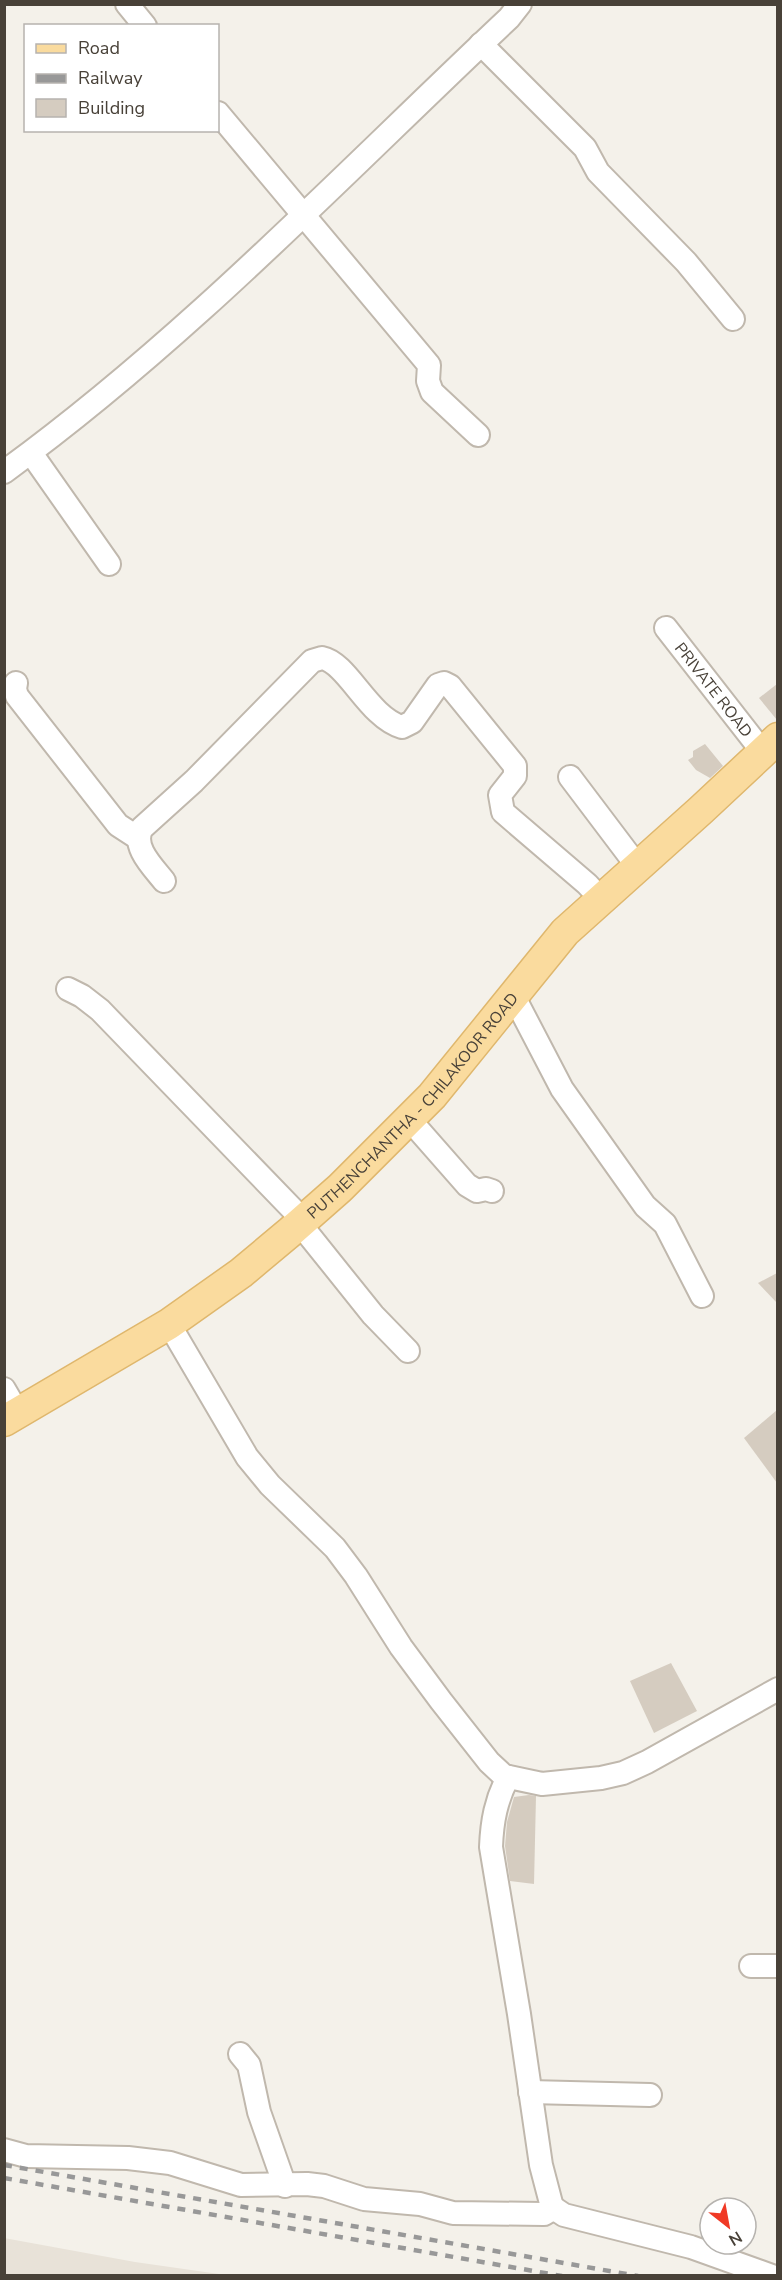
<svg xmlns="http://www.w3.org/2000/svg" width="782" height="2280" font-family="'Nunito Sans',sans-serif">
<style>
.residential{fill:#e8e2d8}
.building{fill:#d5ccc0}
.lines{fill:none;stroke-linecap:round;stroke-linejoin:round}
.minor-casing{stroke:#c0b8ad;stroke-width:26}
.major-casing{stroke:#dfb76d;stroke-width:33}
.minor{stroke:#fff;stroke-width:22}
.major{stroke:#fadb9e;stroke-width:30}
.rail{stroke:#989898;stroke-width:4.5;stroke-dasharray:8 8;stroke-linecap:butt}
.labels{text-anchor:middle;stroke-width:5;stroke-linejoin:round;paint-order:stroke}
.street-label{font-size:16px;fill:#484138;stroke:#fff}
</style>
<rect width="100%" height="100%" fill="#f4f1ea"/>
<path class="residential" d="M4 2238 135 2262 226 2275H5Z"/>
<g class="building">
<path d="M777 684V720L759 698Z"/>
<path d="M705 744 723 766 710 778 696 770 688 760 693 757V751Z"/>
<path d="M777 1273V1303L758 1283Z"/>
<path d="M777 1410V1483L744 1438Z"/>
<path d="M671 1663 697 1711 654 1733 630 1681Z"/>
<path d="M529 1795 536 1796 534 1884 510 1881 505 1846 507 1822 514 1797Z"/>
</g>
<g class="lines">
<defs>
<g id="minor">
<path d="M127 4 145 26"/>
<path d="M481 44 585 148 598 172 686 262 733 319"/>
<path d="M218 113 429 365 428 381 432 392 478 435"/>
<path d="M31 453 109 564"/>
<path d="M4 472C187 339 345 172 509 18L520 4"/>
<path id="s1" d="M666 628 762 751"/>
<path d="M16 683 15 689 17 696 118 825 138 838"/>
<path d="M570 777 638 867"/>
<path d="M164 881C153 867 131 846 142 828L194 781 312 661 322 658C348 663 368 717 402 727L412 722 438 685 444 683 450 686 515 766V776L500 795 503 812 587 884 601 899"/>
<path d="M68 989 82 996 100 1010 303 1220"/>
<path d="M513 995 562 1089 645 1206 665 1224 702 1296"/>
<path d="M409 1119 467 1185 477 1191 486 1189 492 1191"/>
<path d="M300 1224 373 1315 408 1351"/>
<path d="M169 1324 247 1457 270 1485 335 1548 356 1576 401 1647 441 1701 489 1762 504 1776 542 1784 601 1778 623 1773 647 1762 778 1689"/>
<path d="M4 1389 18 1413"/>
<path d="M508 1777C496 1800 492 1821 491 1847L519 2014 541 2165 552 2207"/>
<path d="M751 1966H778"/>
<path d="M240 2054 249 2065 259 2112 285 2186"/>
<path d="M530 2092 650 2095"/>
<path d="M4 2150 26 2156 128 2158 170 2163 241 2185 307 2184 324 2186 364 2199 420 2204 453 2213 544 2214 549 2211 552 2207 564 2215 691 2247 772 2276"/>
</g>
<g id="major">
<path id="s2" d="M4 1421 169 1324 241 1273 290 1232 340 1188 432 1096 565 932 701 810 778 738"/>
</g>
</defs>
<use href="#minor" class="minor-casing"/>
<use href="#major" class="major-casing"/>
<use href="#minor" class="minor"/>
<use href="#major" class="major"/>
<g class="rail">
<path d="M4 2165 638 2276"/>
<path d="M4 2178 562 2276"/>
</g>
</g>
<g class="labels">
<g class="street-label">
<text dy="6" stroke="none"><textPath href="#s1" startOffset="78">PRIVATE ROAD</textPath></text>
<text dy="6" stroke="none"><textPath href="#s2" startOffset="520">PUTHENCHANTHA - CHILAKOOR ROAD</textPath></text>
</g>
</g>
<rect width="782" height="2280" fill="none" stroke="#484138" stroke-width="12"/>
<rect x="24" y="24" width="195" height="108" fill="#ffffff" stroke="#b6b3af" stroke-width="1.5"/>
<rect x="36" y="44" width="30" height="9" fill="#fadb9e" stroke="#b6b3af" stroke-width="1.5"/>
<text x="78" y="54" font-size="18" fill="#484138">Road</text>
<rect x="36" y="74" width="30" height="9" fill="#989898" stroke="#b6b3af" stroke-width="1.5"/>
<text x="78" y="84" font-size="18" fill="#484138">Railway</text>
<rect x="36" y="99" width="30" height="18" fill="#d5ccc0" stroke="#b6b3af" stroke-width="1.5"/>
<text x="78" y="114" font-size="18" fill="#484138">Building</text>
<g transform="translate(728 2226) rotate(149)"><circle r="28" fill="#ffffff" stroke="#b6b3af" stroke-width="1.5"/>
<path d="M0-4.5L10 22L0 15L-10 22Z" fill="#f03925"/>
<text y="-9" font-size="16" font-weight="bold" text-anchor="middle" fill="#484138">N</text>
</g>
</svg>
